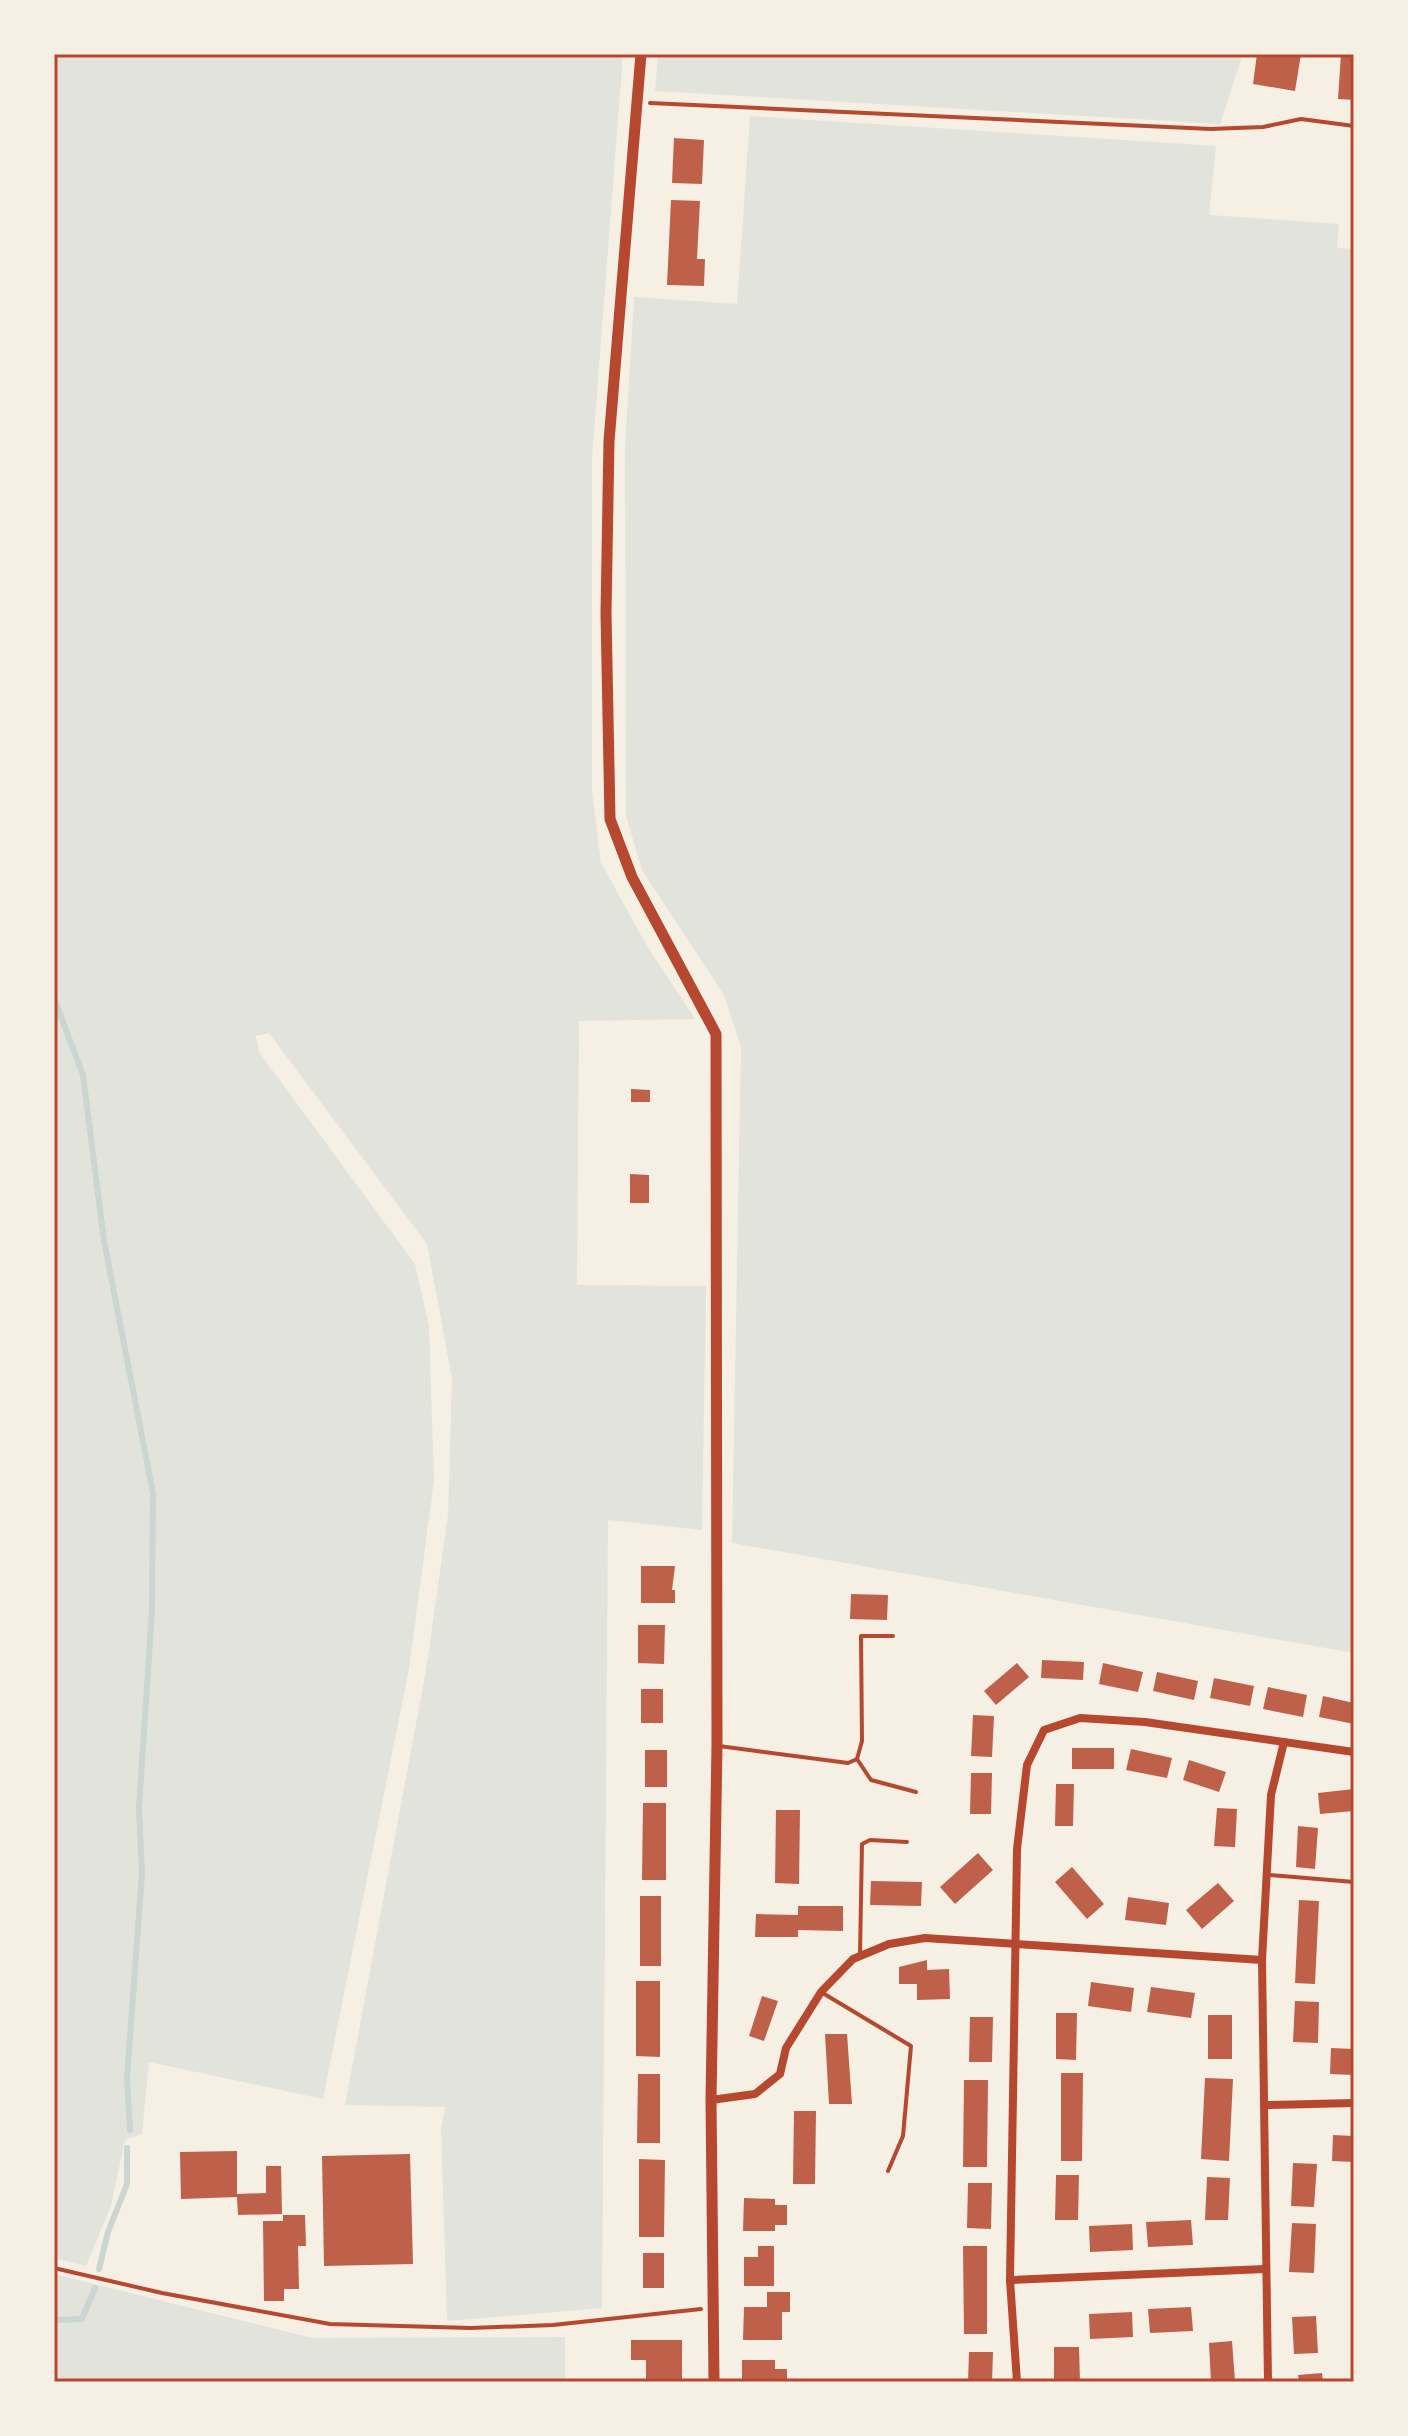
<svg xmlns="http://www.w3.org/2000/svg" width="1408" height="2436" font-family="Literata,serif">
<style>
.green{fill:#e2e4dc}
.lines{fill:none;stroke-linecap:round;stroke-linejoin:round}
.stream{stroke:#c9d6d2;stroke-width:6}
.building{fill:#bf614a}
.path{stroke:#b5482f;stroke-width:4}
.service{stroke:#b5482f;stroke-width:4}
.minor{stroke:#b5482f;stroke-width:8}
.tertiary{stroke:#b5482f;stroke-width:11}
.neatline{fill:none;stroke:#b5482f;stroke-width:3}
</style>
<rect width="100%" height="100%" fill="#f6efe4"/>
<g class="green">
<path d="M54 54H623L592 459V790L601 863 647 946 695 1019 579 1021 577 1285 706 1286 702 1530 608 1520 602 2308 447 2321 441 2129 445 2107 345 2105 426 1670 448 1515 452 1379 427 1244 269 1033 256 1036 259 1052 415 1264 429 1326 434 1480 409 1669 323 2099 149 2062 142 2134 125 2140 111 2206 86 2266 54 2258Z"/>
<path d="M658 54H1243L1220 124 655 91Z"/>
<path d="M750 116 1216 146 1209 215 1339 224 1337 248 1354 249V1653L732 1543 741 1047 724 995 642 870 626 816 625 449 634 297 737 304Z"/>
<path d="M54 2274 312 2338 565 2337V2382H54Z"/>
</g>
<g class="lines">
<g class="stream">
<path d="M54 998 83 1075 104 1241 153 1493 152 1610 139 1808 142 1873 127 2078 130 2130"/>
<path d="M99 2269 108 2232 127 2184V2148"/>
<path d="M54 2320 82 2319 95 2288"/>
</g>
</g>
<g class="building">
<path d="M1257 54H1301L1295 91 1253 84Z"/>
<path d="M1341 54H1354V100L1338 99Z"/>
<path d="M674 138 704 140 702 184 672 183Z"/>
<path d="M671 200 700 201 697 259H705L704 286 667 285Z"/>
<path d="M631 1089 650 1090V1102H631Z"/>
<path d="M630 1174 649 1175V1203H630Z"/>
<path d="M641 1566H675L672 1590H675V1603H641Z"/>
<path d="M851 1594 888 1595 887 1620 850 1619Z"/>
<path d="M638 1625H665L664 1664 638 1663Z"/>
<path d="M1042 1660 1084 1662 1083 1680 1041 1678Z"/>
<path d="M1017 1663 1029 1677 996 1705 984 1691Z"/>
<path d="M1103 1663 1143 1672 1138 1692 1099 1684Z"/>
<path d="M1157 1672 1198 1681 1194 1700 1153 1691Z"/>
<path d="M1214 1678 1254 1686 1250 1706 1210 1698Z"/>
<path d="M1268 1687 1307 1695 1303 1717 1263 1709Z"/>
<rect x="641" y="1689" width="22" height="34"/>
<path d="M1323 1696 1354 1703V1724L1319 1717Z"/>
<path d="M973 1715 994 1716 992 1757 971 1756Z"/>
<rect x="1072" y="1748" width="42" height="21"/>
<path d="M1131 1749 1172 1758 1167 1778 1126 1770Z"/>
<rect x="645" y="1750" width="22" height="37"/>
<path d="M1189 1760 1226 1772 1219 1792 1183 1780Z"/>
<path d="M971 1773H992L991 1814H970Z"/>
<path d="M1056 1784H1074L1073 1826H1055Z"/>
<path d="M1354 1789V1811L1320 1814 1318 1793Z"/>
<path d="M643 1803H666V1880H642Z"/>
<path d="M1217 1808 1237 1809 1235 1847 1214 1846Z"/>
<path d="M776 1810H800L799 1884 775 1883Z"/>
<path d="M1298 1826 1318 1828 1315 1869 1296 1867Z"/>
<path d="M978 1853 993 1870 955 1904 940 1887Z"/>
<path d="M1072 1867 1104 1904 1087 1919 1055 1882Z"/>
<path d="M871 1881 922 1882 921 1906 870 1905Z"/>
<path d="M1218 1883 1234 1901 1202 1929 1186 1910Z"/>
<rect x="640" y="1896" width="21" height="70"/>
<path d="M1128 1897 1169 1903 1166 1925 1125 1920Z"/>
<path d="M1299 1900 1319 1901 1315 1984 1295 1983Z"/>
<path d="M798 1906H843V1931L798 1930V1937H755L756 1914 798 1915Z"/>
<path d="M927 1960V1970L949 1969 950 1999 917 2000V1984H899V1967Z"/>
<path d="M636 1981H660V2057L636 2056Z"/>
<path d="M1091 1982 1134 1988 1131 2012 1088 2006Z"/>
<path d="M1151 1987 1195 1993 1191 2018 1147 2012Z"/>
<path d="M762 1996 778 2001 764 2041 749 2036Z"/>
<path d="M1295 2001 1319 2002 1318 2043 1293 2042Z"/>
<path d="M1056 2013H1077L1076 2060 1056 2059Z"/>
<rect x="1208" y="2015" width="24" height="44"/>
<path d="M970 2017H993L992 2062H969Z"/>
<path d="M825 2034H847L852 2104H829Z"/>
<path d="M1331 2048 1354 2049V2075L1330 2074Z"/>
<path d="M1061 2073H1083L1082 2161H1061Z"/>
<path d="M638 2074H660V2143H637Z"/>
<path d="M1205 2078 1233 2079 1229 2161 1201 2159Z"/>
<path d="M964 2080H988L987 2167H963Z"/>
<path d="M794 2111H816L815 2184H793Z"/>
<path d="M1333 2135 1354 2136V2162L1332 2161Z"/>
<path d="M237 2151V2194L266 2193V2166H281L282 2214 238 2215 237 2197 181 2199 180 2152Z"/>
<path d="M410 2154 413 2264 324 2266 322 2156Z"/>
<path d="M639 2159 665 2160 664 2237H639Z"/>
<path d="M1293 2163 1317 2164 1314 2207 1291 2206Z"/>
<path d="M1056 2175H1079L1078 2220H1055Z"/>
<path d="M1207 2177 1230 2178 1228 2220H1205Z"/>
<path d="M968 2183H992L991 2229 967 2228Z"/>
<path d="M744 2198 775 2199V2205H787V2225H775V2231H743Z"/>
<path d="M283 2215H305L306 2246H298L299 2289H284V2301H264L263 2221H283Z"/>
<path d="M1191 2220 1193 2245 1148 2247 1146 2222Z"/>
<path d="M1292 2223 1316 2224 1314 2273 1289 2272Z"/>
<path d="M1132 2224 1133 2250 1090 2252 1089 2226Z"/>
<path d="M758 2246H774V2286H744V2257H758Z"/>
<path d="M963 2246H987V2334H964Z"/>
<rect x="643" y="2253" width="21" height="35"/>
<path d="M767 2292H790V2312H782V2340H743L744 2307H767Z"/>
<path d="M1191 2307 1193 2331 1150 2333 1148 2309Z"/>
<path d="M1132 2312 1133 2337 1090 2339 1089 2314Z"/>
<path d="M1316 2316 1318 2353 1294 2354 1292 2317Z"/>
<path d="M631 2340H682V2382H646V2360H631Z"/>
<path d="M1232 2341 1235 2381 1211 2382 1209 2343Z"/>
<path d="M1054 2347H1079L1080 2382H1054Z"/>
<path d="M969 2352H993L992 2382H968Z"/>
<path d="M742 2360H775V2369H787V2382H742Z"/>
<path d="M1322 2373 1323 2382H1299L1298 2375Z"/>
</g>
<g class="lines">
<g class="path">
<path d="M650 103 1211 129 1263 127 1301 119 1354 126"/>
<path d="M54 2268 162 2293 330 2324 471 2328 553 2325 701 2309"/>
</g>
<g class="service">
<path d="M719 1746 848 1763 857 1759 862 1741 861 1636H893"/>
<path d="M857 1759 871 1780 916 1792"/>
<path d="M1269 1875 1354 1882"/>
<path d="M860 1954 862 1844 870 1840 907 1842"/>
<path d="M821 1992 911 2046 903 2136 888 2171"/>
</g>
<g class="minor">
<path d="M711 2100 755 2094 780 2074 786 2048 821 1992 853 1959 889 1944 925 1938 1262 1960"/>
<path d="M1267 2105 1354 2103"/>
<path d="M1010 2280 1265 2269"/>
<path d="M1017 2382 1010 2280 1017 1849 1027 1765 1044 1730 1080 1718 1145 1722 1354 1752"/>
<path d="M1268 2382 1262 1960 1271 1795 1284 1742"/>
</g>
<path class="tertiary" d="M641 54 609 441 606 613 610 819 632 877 716 1034 717 1745 711 2100 714 2382"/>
</g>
<rect width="1408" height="2436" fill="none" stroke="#f6efe4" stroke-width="112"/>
<rect x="56" y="56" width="1296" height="2324" class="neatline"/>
</svg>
